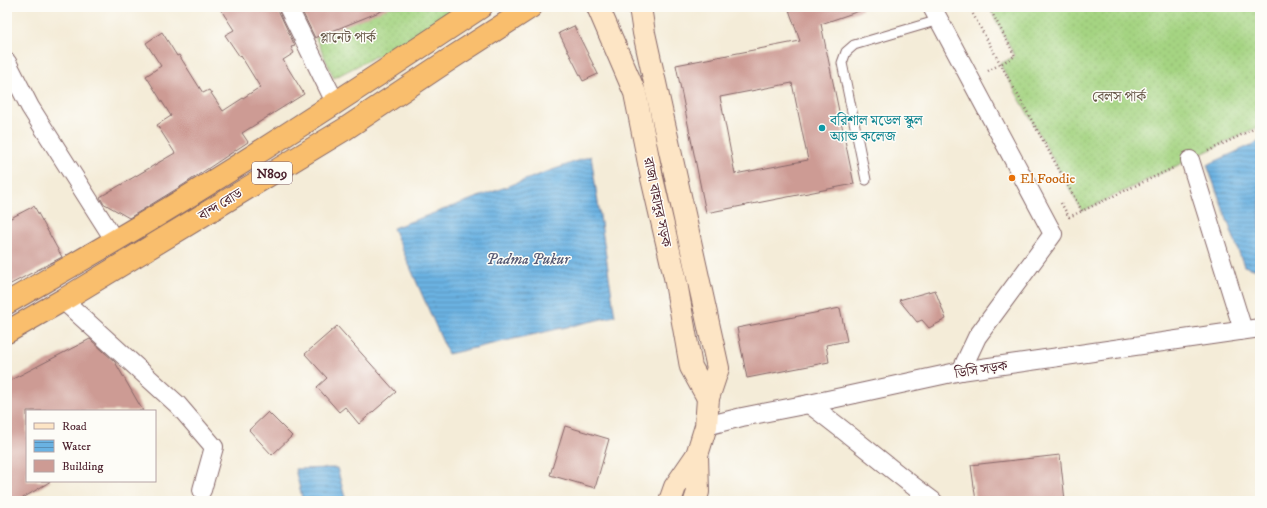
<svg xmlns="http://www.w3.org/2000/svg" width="1267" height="508" font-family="'IM FELL DW Pica','Noto Serif Bengali',serif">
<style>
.grass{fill:url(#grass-dots);stroke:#787a56}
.water{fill:url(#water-rules);stroke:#5a6886}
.building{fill:#cd9b94;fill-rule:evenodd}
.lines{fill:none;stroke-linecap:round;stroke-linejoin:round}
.lane-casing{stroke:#866768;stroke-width:11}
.street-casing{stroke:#866768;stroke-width:20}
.secondary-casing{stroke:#866768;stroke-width:24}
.highway-casing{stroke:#866768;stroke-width:24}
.path{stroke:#866768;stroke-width:2.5;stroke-dasharray:1 3;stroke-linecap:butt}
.lane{stroke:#fff;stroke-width:9}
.street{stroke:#fff;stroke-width:18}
.secondary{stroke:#fde5c5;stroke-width:22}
.highway{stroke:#f9be6d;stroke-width:22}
.culture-dot{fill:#0f9aa8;stroke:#fdfcf7;stroke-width:1.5}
.food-dot{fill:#e8710a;stroke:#fdfcf7;stroke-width:1.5}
.labels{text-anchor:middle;stroke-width:3;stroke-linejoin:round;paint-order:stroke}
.shield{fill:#fdfcf7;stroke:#806168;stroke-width:1}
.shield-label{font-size:13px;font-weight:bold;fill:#4a1f2b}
.park-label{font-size:14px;fill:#655545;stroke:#fdfcf7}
.culture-label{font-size:14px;fill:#0d838f;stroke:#fdfcf7;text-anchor:start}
.food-label{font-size:14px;fill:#c56008;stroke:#fdfcf7;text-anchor:start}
.street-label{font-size:14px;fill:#4a1f2b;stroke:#fdfcf7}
.water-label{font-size:15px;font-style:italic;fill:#575a74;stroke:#fdfcf7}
</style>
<defs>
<pattern id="grass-dots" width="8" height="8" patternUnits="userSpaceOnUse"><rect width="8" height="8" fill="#a5d482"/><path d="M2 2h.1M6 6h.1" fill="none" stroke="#90b670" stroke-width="1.8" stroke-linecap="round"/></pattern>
<pattern id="water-rules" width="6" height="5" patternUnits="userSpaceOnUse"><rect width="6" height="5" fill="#6ab2e2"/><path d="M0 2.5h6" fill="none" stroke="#5990b7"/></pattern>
</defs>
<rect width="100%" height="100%" fill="#fdfcf7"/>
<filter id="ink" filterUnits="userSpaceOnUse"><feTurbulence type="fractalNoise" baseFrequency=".025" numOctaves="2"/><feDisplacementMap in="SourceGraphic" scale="8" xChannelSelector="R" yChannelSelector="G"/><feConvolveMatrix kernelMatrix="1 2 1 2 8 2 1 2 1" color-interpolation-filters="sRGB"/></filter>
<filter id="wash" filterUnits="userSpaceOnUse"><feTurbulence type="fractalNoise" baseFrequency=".012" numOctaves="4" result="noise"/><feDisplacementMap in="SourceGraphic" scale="16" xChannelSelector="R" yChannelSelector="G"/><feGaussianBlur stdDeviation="0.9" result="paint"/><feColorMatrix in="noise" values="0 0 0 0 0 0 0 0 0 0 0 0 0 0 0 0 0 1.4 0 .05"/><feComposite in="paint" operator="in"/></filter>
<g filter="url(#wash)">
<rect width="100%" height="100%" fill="#f4ecd8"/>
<g class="grass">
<path d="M302 7H461L393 53 374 57 334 78Z"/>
<path d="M989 7H1260V126L1082 211 1000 64 1015 56Z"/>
</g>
<g class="water">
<path d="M1260 141V271L1244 266 1207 165Z"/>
<path d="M591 156 615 316 448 354 393 228Z"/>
<path d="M337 468 346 501H295L302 497 295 469Z"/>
</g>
<g id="blocks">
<g class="building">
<path d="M219 7H278L279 12 295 46 291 47 294 53 283 60 304 94 242 133 248 142 183 185 129 218 103 203 100 197 175 153 157 125 171 116 146 76 161 66 146 43 162 32 177 56 179 55 203 93 209 90 223 111 260 87 241 56 240 57 225 35 234 30Z"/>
<path d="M300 7H389V8L315 38Z"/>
<path d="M788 7H862V10L821 24 854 184 706 213 676 65 800 41ZM792 83 808 160 735 174 720 97Z"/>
<path d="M574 26 598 74 583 81 559 33Z"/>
<path d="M34 206 62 257 7 286V220Z"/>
<path d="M935 290 946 319 929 328 922 320 917 322 899 300Z"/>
<path d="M840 308 847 341 826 345 829 362 747 378 737 328Z"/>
<path d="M337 326 396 392 359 424 345 407 339 412 317 387 327 378 305 354Z"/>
<path d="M90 339 115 362 143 411H27V481H51L18 501H7V382Z"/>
<path d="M268 412 292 436 272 455 249 430Z"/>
<path d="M565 426 609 439 595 488 550 475Z"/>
<path d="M1060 455 1065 501H976L971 465Z"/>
</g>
</g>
</g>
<g filter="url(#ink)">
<use href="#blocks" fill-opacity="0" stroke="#866768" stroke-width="1"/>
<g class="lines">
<defs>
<path id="lane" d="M866 180 842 63 846 52 854 45 939 20"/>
<g id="street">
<path d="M288 7 336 104"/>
<path d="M932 7 1053 234 977 337 961 371"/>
<path d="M7 62 30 107 115 241"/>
<path d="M1190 160 1243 330"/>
<path d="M63 300 178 405 214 447 202 490"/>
<path d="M809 404C851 435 891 470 933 501"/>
<path d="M706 426 742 417 809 404 961 371 1260 328"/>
</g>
<g id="secondary">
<path d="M598 7 635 93 652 178 675 277 691 367 708 398"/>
<path d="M640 7 644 33 718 368 708 398 706 426 697 455 675 487 670 501"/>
<path d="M695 501 698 492 697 455"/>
</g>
<g id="highway">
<path d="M7 303C71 266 135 230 197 191 293 132 387 69 481 7"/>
<path d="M7 332 63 300 345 129 447 61 531 7"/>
</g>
</defs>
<use href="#lane" class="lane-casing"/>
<use href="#street" class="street-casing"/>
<use href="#secondary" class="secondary-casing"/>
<use href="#highway" class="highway-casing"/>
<g class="path">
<path d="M969 7 1082 211 1173 168"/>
<path d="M955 10 962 7"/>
<path d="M988 71 1015 56 989 7"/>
<path d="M1208 151 1260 126"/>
<path d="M1061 203 1069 217 1082 211"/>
</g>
<use href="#lane" class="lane"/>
<use href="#street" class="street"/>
<use href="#secondary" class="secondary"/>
<use href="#highway" class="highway"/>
</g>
</g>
<circle class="culture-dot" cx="822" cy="128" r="4"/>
<circle class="food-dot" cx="1012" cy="178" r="4"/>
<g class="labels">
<rect class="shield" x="252" y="162" width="40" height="22" rx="3"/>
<g class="shield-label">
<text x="272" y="178">N809</text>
</g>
<g class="park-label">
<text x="348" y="42">প্লানেট পার্ক</text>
<text x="1119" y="101">বেলস পার্ক</text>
</g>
<g class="culture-label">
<text x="830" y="125">বরিশাল মডেল স্কুল<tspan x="830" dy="16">অ্যান্ড কলেজ</tspan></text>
</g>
<g class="food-label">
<text x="1020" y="183">El Foodie</text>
</g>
<g class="street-label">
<text transform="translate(658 202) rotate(78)" y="5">রাজা বাহাদুর সড়ক</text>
<text transform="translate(220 204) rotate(-31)" y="5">বান্দ রোড</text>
<text transform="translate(981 369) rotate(-9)" y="5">ডিসি সড়ক</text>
</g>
<g class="water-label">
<text x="528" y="264">Padma Pukur</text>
</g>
</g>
<rect width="1267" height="508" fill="none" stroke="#fdfcf7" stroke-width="24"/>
<rect x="26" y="410" width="130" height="72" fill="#fdfcf7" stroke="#b5a4a5"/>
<rect x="34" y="423" width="20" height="6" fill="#fde5c5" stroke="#b5a4a5"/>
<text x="62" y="430" font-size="12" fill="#4a1f2b">Road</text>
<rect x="34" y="440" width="20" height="12" fill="url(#water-rules)" stroke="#b5a4a5"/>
<text x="62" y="450" font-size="12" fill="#4a1f2b">Water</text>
<rect x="34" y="460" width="20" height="12" fill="#cd9b94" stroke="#b5a4a5"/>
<text x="62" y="470" font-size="12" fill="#4a1f2b">Building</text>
</svg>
